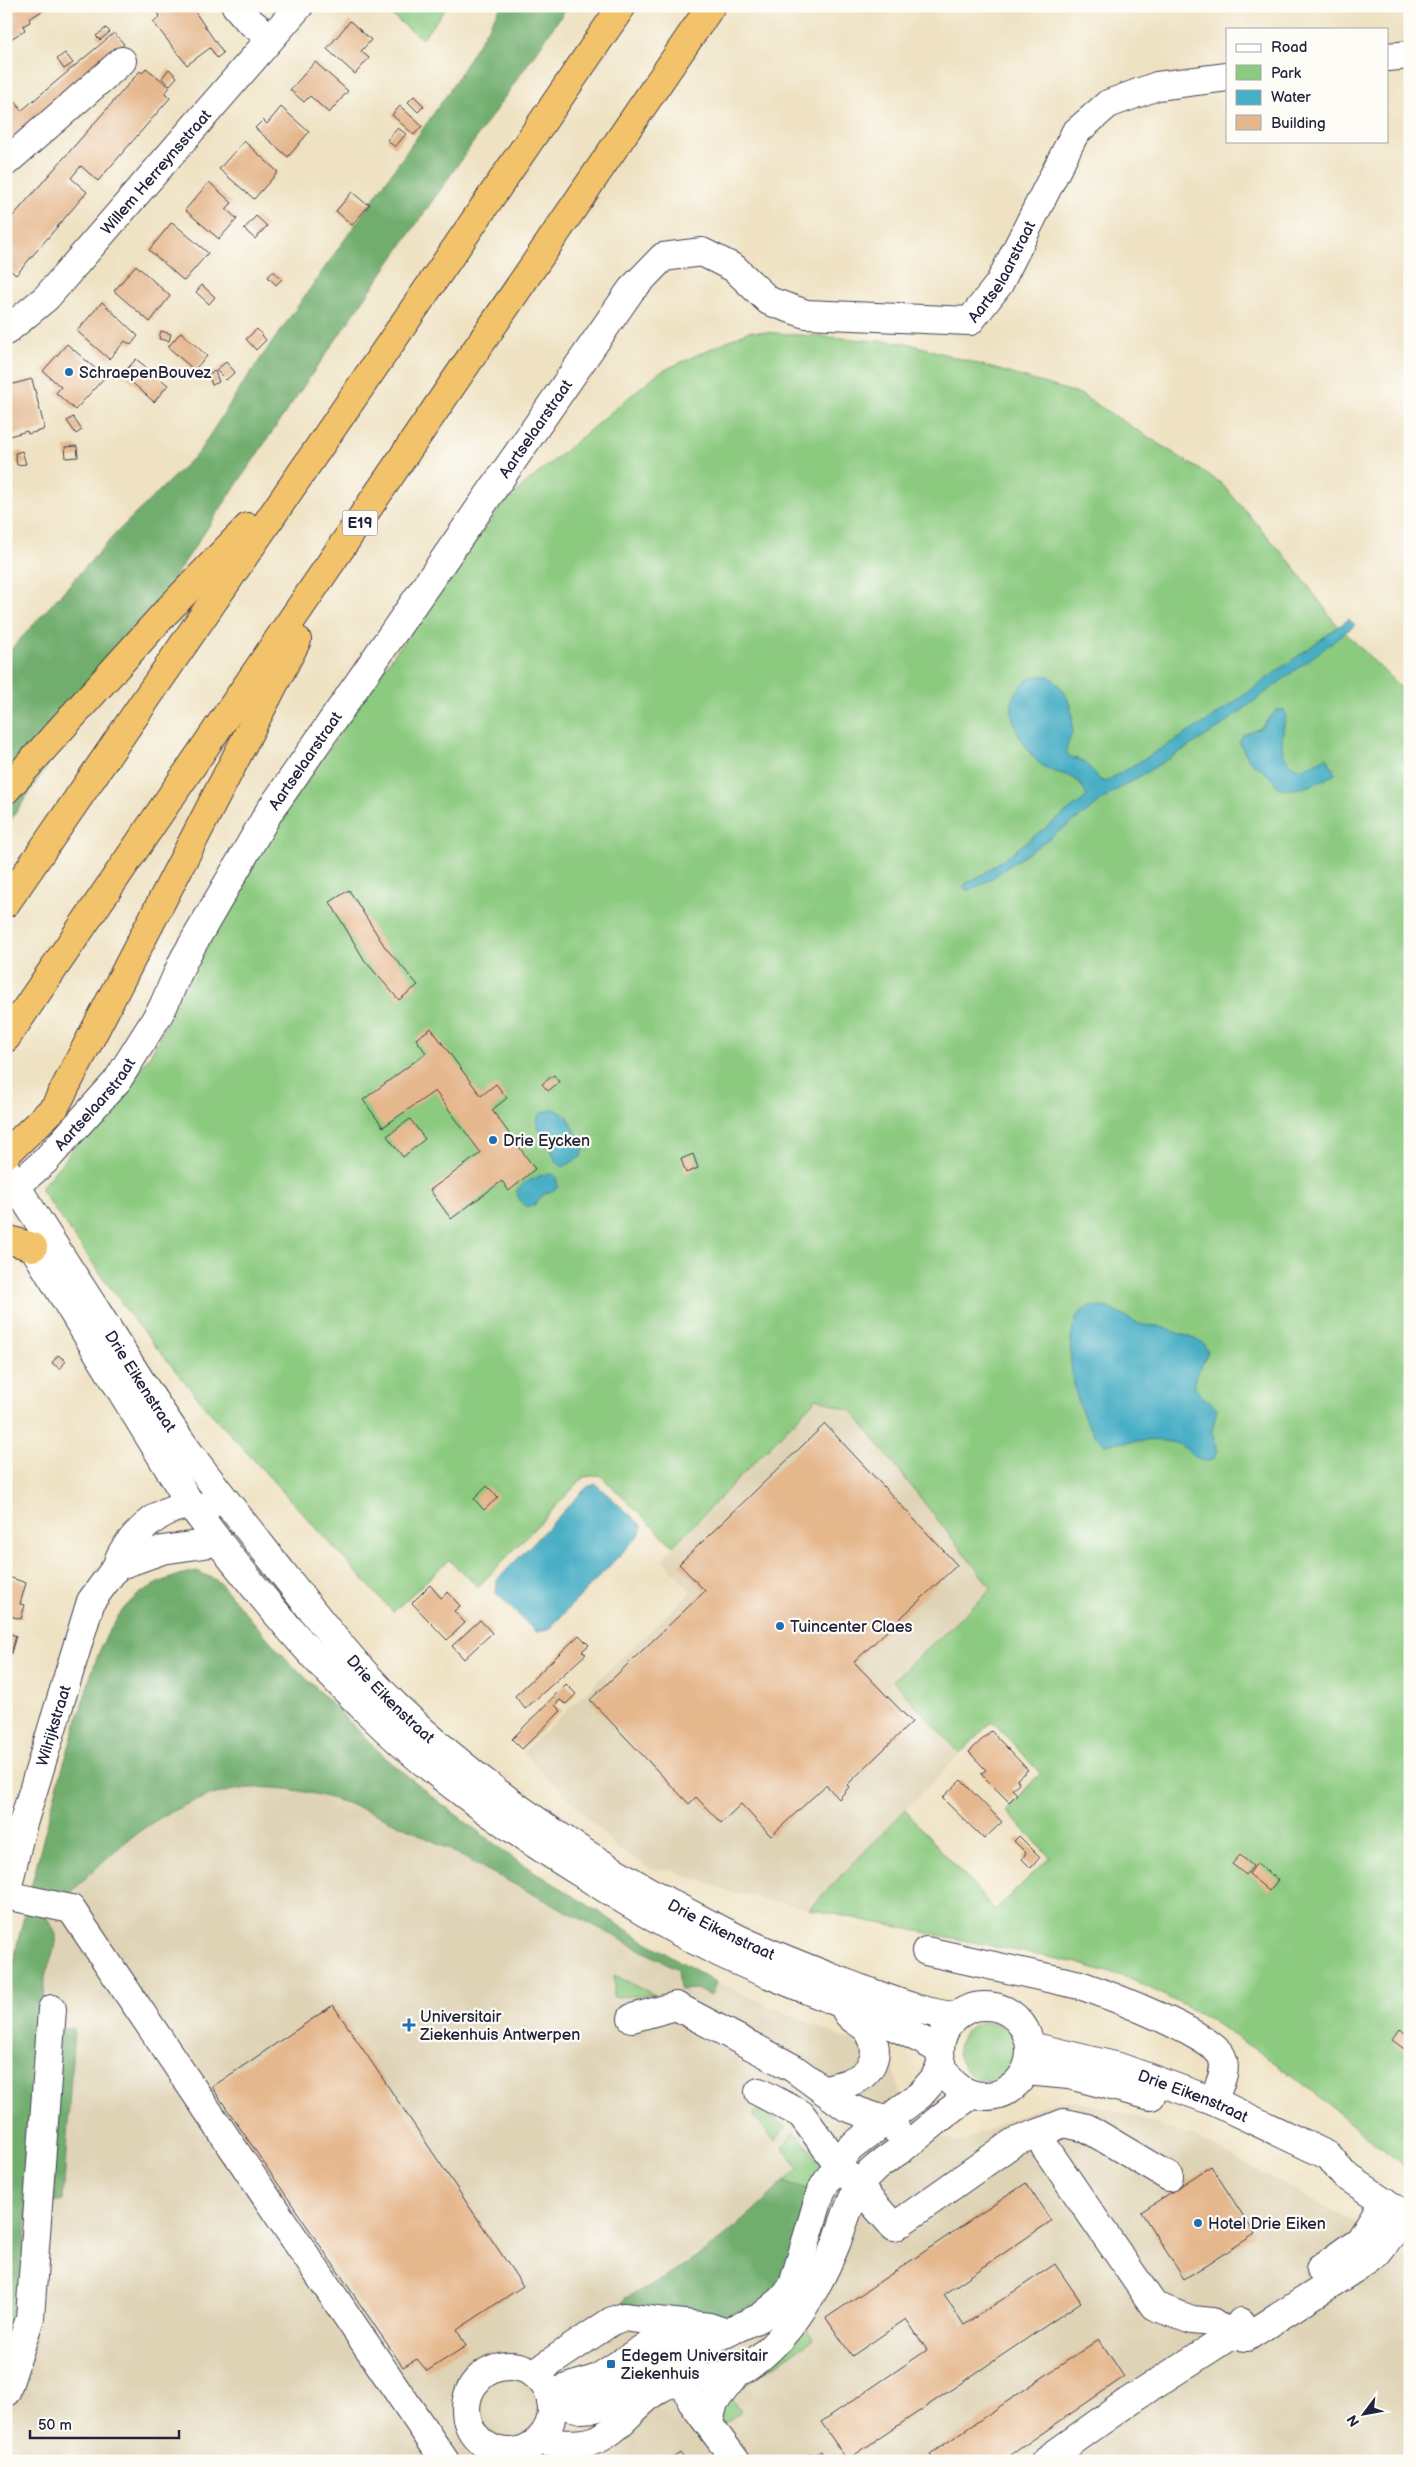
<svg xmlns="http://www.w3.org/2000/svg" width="1416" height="2467" font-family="'Balsamiq Sans',sans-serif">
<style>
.built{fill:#dfd3b5}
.green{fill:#8cca80;stroke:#57765e}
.forest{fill:#71ae6e;stroke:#4a6854}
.water{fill:#46aec5;stroke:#346880}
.building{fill:#e5b78d}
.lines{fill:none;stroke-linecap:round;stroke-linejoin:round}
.minor-casing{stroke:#413f4f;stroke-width:30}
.highway-casing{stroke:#413f4f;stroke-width:30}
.minor{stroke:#fff;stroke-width:28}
.highway{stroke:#f2c36a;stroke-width:28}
.poi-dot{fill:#1f6fb2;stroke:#fdfcf7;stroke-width:2}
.labels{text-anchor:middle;stroke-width:4.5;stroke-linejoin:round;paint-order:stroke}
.shield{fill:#fdfcf7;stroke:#646373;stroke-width:1}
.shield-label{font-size:15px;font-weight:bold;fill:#22223b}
.street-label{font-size:16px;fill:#22223b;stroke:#fdfcf7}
.poi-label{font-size:16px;fill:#22223b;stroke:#fdfcf7;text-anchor:start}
</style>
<rect width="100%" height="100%" fill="#fdfcf7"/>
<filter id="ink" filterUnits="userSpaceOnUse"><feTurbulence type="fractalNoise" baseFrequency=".02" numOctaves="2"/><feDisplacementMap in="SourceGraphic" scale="10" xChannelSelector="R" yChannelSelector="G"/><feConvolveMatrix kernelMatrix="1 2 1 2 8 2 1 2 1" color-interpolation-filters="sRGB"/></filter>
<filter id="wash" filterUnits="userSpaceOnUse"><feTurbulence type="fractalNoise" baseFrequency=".0096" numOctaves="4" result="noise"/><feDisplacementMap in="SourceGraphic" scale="20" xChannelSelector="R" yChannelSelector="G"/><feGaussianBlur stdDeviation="1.12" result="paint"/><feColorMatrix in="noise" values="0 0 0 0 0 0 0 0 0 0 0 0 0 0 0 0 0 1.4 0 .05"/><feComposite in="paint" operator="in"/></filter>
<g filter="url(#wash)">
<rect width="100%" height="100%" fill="#efe2c3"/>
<g class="built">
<path d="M817 1398 853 1412 992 1589 893 1680 960 1754 809 1909 734 1893 671 1870 651 1869 618 1849 523 1752 691 1592 662 1559Z"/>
<path d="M197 1571 218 1581 278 1650 386 1758 438 1801 513 1858 640 1938 716 1982 866 2048 891 2057 900 2093 919 2119 943 2137 958 2143 1046 2104 1071 2100 1127 2114 1197 2138 1368 2229 1410 2262V2461H6V1991L53 1795 106 1633 128 1604 158 1583 179 1574Z"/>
</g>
<g class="green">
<path d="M380 6H448L422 39Z"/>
<path d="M749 331 907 343 1080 394 1221 483 1291 563 1334 621 1410 697V2171L1292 2075 1255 2049 1202 2015 1132 1979 1077 1963 809 1909 905 1810 995 1910 1050 1857 1006 1811 1040 1773 992 1721 960 1754 893 1680 992 1589 853 1412 817 1398 673 1546 600 1475 584 1477 478 1587 449 1560 393 1612 207 1409 132 1318 40 1189 150 1056 199 954 286 812 381 673 504 502 658 373Z"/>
<path d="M614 1975 655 1995 613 1997 615 1985Z"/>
<circle cx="987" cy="2051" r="29"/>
<path d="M761 2110 786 2127 775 2141 755 2118 754 2113Z"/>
<path d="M793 2133 810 2148 824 2171 814 2191 784 2182 799 2168 782 2147Z"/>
<path d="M801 2321 814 2339 730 2395 741 2412 729 2421 720 2423V2400Z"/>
</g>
<g class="forest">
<path d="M501 6H568L285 413 6 827V655L118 531 198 453 247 378 448 93Z"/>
<path d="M197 1571 218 1581 278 1650 386 1758 433 1797 513 1858 640 1938 716 1982 711 1996 696 1989 680 1990 678 1969C620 1939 562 1909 504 1879 426 1838 320 1772 229 1791 161 1805 116 1847 70 1894L60 1898 30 1891C45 1831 60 1773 79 1715 91 1677 99 1637 127 1605 143 1587 173 1575 197 1571Z"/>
<path d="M26 1907 43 1911 56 1933V1943L45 1976 43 2030 25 2237 14 2328 6 2356V1992Z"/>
<path d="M55 2028H74L63 2201H50Z"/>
<path d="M784 2182 814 2191 794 2257 772 2295 739 2317 716 2318 622 2304 625 2298C691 2268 732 2232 784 2182Z"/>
</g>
<g class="water">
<path d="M1349 619 1355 625 1216 730 1109 795 1090 810 989 880 969 891 964 888 965 884 982 875 1087 797C1077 769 1062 779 1043 766 1027 755 1006 718 1013 699 1014 695 1019 689 1021 686 1028 677 1038 675 1049 676 1066 689 1075 708 1072 731 1071 738 1067 744 1066 751L1070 757 1084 761 1099 779 1105 782 1211 719Z"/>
<path d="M1277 710H1284L1286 715C1282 736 1275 761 1301 769L1327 757 1335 774C1317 784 1300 792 1279 788L1270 776 1249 760 1239 742 1243 735 1260 728Z"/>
<path d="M555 1109 568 1117 584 1149 581 1157 563 1167 556 1162 549 1144 537 1128 538 1117 541 1113Z"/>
<path d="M544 1174H552L556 1177 558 1187C554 1192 548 1191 543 1195 540 1197 538 1202 535 1204 525 1212 517 1199 517 1190L523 1184Z"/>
<path d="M1090 1306 1108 1308 1142 1325 1158 1326 1189 1337 1202 1342 1208 1351C1205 1365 1187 1376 1198 1392 1203 1399 1212 1401 1217 1408L1212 1432 1217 1451 1214 1459C1198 1466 1192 1452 1180 1445 1165 1437 1123 1442 1105 1444 1076 1426 1060 1345 1078 1316 1080 1312 1086 1309 1090 1306Z"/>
<path d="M596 1484 642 1526 640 1534 548 1630 536 1632 496 1593 497 1580 587 1487Z"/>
</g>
<g id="blocks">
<g class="building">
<path d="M6 6H50L29 19 30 22 23 26 25 30 6 42Z"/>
<path d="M153 6H191L223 53 217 58 210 48 187 65 153 22 160 16Z"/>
<path d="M350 21 371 40 361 51 369 58 355 74 327 49Z"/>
<path d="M106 28 110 32 100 40 96 36Z"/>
<path d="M114 33 124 44 111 59 6 147V108L16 101 21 111Z"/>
<path d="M65 53 73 63 64 69 57 59Z"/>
<path d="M315 62 348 91 329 113 310 96 304 102 290 90Z"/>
<path d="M146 68 170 87 165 93 170 98 98 181 81 166 71 178 87 192 16 275 6 267V224L140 71 142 73Z"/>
<path d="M169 69 177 77 170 85 162 78Z"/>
<path d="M414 96 424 106 418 112 408 102Z"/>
<path d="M400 106 422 126 414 135 392 115Z"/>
<path d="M281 107 309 132 288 157 255 128 263 120 267 124Z"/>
<path d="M398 128 406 134 395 147 387 140Z"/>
<path d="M244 141 278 172 254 199 219 169Z"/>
<path d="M209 182 232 203 226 209 237 219 219 239 185 210Z"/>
<path d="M352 192 365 203 370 204 352 225 336 211Z"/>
<path d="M256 216 267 226 255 239 244 229Z"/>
<path d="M172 222 208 253 184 281 149 250Z"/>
<path d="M136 265 170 296 150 322 114 291Z"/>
<path d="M273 271 282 279 276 285 268 277Z"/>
<path d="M202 285 215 297 209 304 196 292Z"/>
<path d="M102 302 138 336 131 345 125 341 109 359 77 331Z"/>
<path d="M257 329 266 340 256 350 246 339Z"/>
<path d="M161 331 171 334 169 341 159 339Z"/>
<path d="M181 332 207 356 194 370 168 347Z"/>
<path d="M67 344 105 377 75 410 56 393 61 387 43 371Z"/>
<path d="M136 359 168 385 154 402 127 378 130 375 120 377 118 370 128 368Z"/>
<path d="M226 362 235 372 226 380 216 370Z"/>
<path d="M215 371 219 382 212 385 208 374Z"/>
<path d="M32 379 44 426 43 430 28 434 27 431 6 437V386Z"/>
<path d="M73 417 82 430 76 434 67 421Z"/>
<path d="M77 446 78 457 66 458 65 447Z"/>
<path d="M22 451 26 464 17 465 15 453Z"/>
<path d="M349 890 385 947 418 985 399 1000 365 961 330 902Z"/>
<path d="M431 1028 481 1096 496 1084 507 1098 492 1110 535 1169 509 1191 502 1181 451 1219 430 1190 481 1153 435 1091 383 1127 363 1100 426 1053 416 1039Z"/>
<path d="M554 1075 559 1082 548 1091 542 1084Z"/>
<path d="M410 1119 425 1139 403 1157 387 1136Z"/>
<path d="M693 1154 698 1168 686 1173 681 1159Z"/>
<path d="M58 1355 66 1361 60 1369 52 1363Z"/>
<path d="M825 1424 957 1565 854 1662 912 1722 847 1785 849 1787 839 1799 826 1785 771 1836 741 1804 721 1823 696 1797 689 1804 590 1700 705 1591 679 1564Z"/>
<path d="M487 1486 498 1497 484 1510 474 1499Z"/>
<path d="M6 1576 26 1583 20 1604 25 1605 21 1619 6 1615Z"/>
<path d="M430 1585 441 1598 448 1592 460 1606 454 1611 465 1623 447 1640 412 1603Z"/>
<path d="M480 1620 492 1633 464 1659 452 1646Z"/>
<path d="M6 1632 16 1636 7 1667H6Z"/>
<path d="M579 1635 589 1645 582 1651 586 1654 525 1709 515 1696Z"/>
<path d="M566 1684 576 1694 566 1704 560 1700 555 1705 561 1711 522 1749 512 1739Z"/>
<path d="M991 1731 1028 1770 1017 1779 1019 1783 1012 1789 1017 1794 1009 1802 981 1774 986 1770 969 1752Z"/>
<path d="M961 1780 1002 1822 984 1839 942 1798Z"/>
<path d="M1019 1836 1040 1857 1031 1868 1022 1859 1026 1853 1014 1841Z"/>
<path d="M1240 1855 1253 1866 1246 1875 1232 1864Z"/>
<path d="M1257 1863 1278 1880 1269 1891 1249 1874Z"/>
<path d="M333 2005 523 2286 457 2330 466 2346 427 2371 417 2359 403 2367 212 2087Z"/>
<path d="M1400 2029 1410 2037V2047L1407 2051 1392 2040Z"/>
<path d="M1211 2166 1255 2234 1184 2279 1141 2212Z"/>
<path d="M1026 2183 1051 2221 944 2294 964 2325 1055 2264 1081 2302 847 2460 821 2422 927 2350 906 2319 852 2356 826 2318Z"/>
<path d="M1099 2339 1124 2377 1002 2461H935L930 2454Z"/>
<path d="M821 2451 824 2456 829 2457 833 2455 842 2461H807L809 2453 815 2455Z"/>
<path d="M680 2453 686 2461H668Z"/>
</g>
</g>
</g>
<g filter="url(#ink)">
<use href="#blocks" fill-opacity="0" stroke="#413f4f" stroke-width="1"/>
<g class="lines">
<defs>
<g id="minor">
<path d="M236 6 248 20 271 38"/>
<path d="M1387 57 1410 55"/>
<path d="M6 162 122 61"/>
<path id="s1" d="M6 331 46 298 299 6"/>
<path id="s2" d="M7 1171C37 1220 68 1267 99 1315 127 1360 155 1405 185 1447 211 1483 239 1517 266 1552 308 1605 348 1659 397 1707 496 1802 616 1879 739 1939 779 1958 820 1973 861 1989 892 2000 922 2013 955 2016"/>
<path id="s3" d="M16 1186 45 1161 117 1081 162 1009 184 959 269 812 631 290 663 257 702 252 734 268 769 301 806 314 970 321 999 284 1075 133 1108 104 1157 86 1227 77"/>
<path d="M35 1250 191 1505C245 1578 303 1650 369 1713 433 1776 508 1828 584 1875 628 1903 672 1930 720 1953 792 1987 870 2010 940 2050"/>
<path d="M117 1566C120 1552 127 1546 135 1536 155 1515 178 1500 207 1508"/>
<path id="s4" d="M6 1894 21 1830 91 1601 117 1566 162 1550 218 1542"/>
<path d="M6 1895 71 1909 445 2461"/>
<path d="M926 1951 1080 1985C1106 1994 1212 2034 1222 2057 1228 2071 1218 2087 1213 2101"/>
<circle cx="985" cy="2051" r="45"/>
<path d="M632 2018 676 2006 793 2068 846 2107 887 2121 896 2130"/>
<path id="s5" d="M1030 2046 1119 2067 1213 2101 1329 2156 1343 2174 1400 2212"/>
<path d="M1026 2071 1069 2075 1151 2096"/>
<path d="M824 2090C833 2086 842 2086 850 2082 872 2074 882 2053 869 2032 862 2022 851 2021 846 2011"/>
<path d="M759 2092 801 2114 838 2164 894 2227 1014 2142 1039 2133 1045 2147 1154 2306 1192 2320 1212 2322 1231 2335 1247 2337 1365 2262 1377 2253 1406 2216"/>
<path d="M1039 2133 1064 2123 1087 2128 1169 2177"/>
<path d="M1320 2269 1360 2240 1384 2201"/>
<path d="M694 2361 687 2387 692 2402 736 2461"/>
<circle cx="509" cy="2409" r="43"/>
<path d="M533 2374 612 2321 623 2317 709 2327 727 2333"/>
<path d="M6 2392 30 2318 52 2009"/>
<path d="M549 2394 598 2378 651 2343 685 2324"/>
<path d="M551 2402 581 2409 595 2408 621 2395 673 2357 761 2317 782 2300 793 2285 821 2191 838 2164 850 2148 920 2095 934 2079 942 2063"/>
<path d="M709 2422 714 2402 737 2373"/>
<path d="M538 2441C557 2443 579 2447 598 2439 619 2430 637 2402 659 2389 687 2372 725 2384 749 2366 790 2337 817 2290 836 2244 843 2225 848 2206 858 2188 872 2166 892 2157 912 2141 932 2126 950 2108 972 2095"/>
<path d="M1045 2461 1129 2401 1231 2335 1241 2322"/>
</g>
<g id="highway">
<path d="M6 790 165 613 248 527"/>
<path d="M6 903 622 6"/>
<path d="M6 1038 711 6"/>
<path d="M6 1154 55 1107 297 640"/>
<path d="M6 1239 33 1247"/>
</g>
</defs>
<use href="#minor" class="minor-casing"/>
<use href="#highway" class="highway-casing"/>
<use href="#minor" class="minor"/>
<use href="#highway" class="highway"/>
</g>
</g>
<g class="poi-dot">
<circle cx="69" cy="372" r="5"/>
<circle cx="493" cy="1140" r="5"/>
<circle cx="780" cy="1626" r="5"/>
<path d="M406.5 2017.5h5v5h5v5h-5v5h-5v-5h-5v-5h5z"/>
<circle cx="1198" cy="2223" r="5"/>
<rect x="606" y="2359" width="10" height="10" rx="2.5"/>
</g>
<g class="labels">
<rect class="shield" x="342.5" y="510.5" width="35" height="25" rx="4"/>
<g class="shield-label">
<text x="360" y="528">E19</text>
</g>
<g class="street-label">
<text dy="6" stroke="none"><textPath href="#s1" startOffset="219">Willem Herreynsstraat</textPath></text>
<text dy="6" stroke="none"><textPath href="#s3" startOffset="1522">Aartselaarstraat</textPath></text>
<text dy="6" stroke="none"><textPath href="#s3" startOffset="922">Aartselaarstraat</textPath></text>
<text dy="6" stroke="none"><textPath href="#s3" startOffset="518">Aartselaarstraat</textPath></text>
<text dy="6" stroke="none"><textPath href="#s3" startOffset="114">Aartselaarstraat</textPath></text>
<text dy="6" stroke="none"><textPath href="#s2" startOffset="249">Drie Eikenstraat</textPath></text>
<text dy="6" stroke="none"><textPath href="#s2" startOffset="654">Drie Eikenstraat</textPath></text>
<text dy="6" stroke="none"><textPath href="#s4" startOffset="175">Wilrijkstraat</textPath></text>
<text dy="6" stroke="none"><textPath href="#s2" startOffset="1059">Drie Eikenstraat</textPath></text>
<text dy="6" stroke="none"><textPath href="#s5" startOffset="171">Drie Eikenstraat</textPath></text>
</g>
<g class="poi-label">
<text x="79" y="378">SchraepenBouvez</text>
<text x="503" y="1146">Drie Eycken</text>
<text x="790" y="1632">Tuincenter Claes</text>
<text x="420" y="2022">Universitair<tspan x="420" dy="18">Ziekenhuis Antwerpen</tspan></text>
<text x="1208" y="2229">Hotel Drie Eiken</text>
<text x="621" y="2361">Edegem Universitair<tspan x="621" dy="18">Ziekenhuis</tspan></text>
</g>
</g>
<rect width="1416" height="2467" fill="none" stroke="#fdfcf7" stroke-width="25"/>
<rect x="1226" y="28" width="162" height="115" fill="#fdfcf7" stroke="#a5a5ac"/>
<rect x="1236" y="44" width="25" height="8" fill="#ffffff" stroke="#a5a5ac"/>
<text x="1271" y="52" font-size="15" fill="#22223b">Road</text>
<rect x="1236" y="65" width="25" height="15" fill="#8cca80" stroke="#a5a5ac"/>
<text x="1271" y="78" font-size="15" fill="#22223b">Park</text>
<rect x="1236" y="90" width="25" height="15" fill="#46aec5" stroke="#a5a5ac"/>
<text x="1271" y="102" font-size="15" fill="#22223b">Water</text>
<rect x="1236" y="115" width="25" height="15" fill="#e5b78d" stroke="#a5a5ac"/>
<text x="1271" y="128" font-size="15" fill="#22223b">Building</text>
<g transform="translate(1364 2414) rotate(238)" stroke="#fdfcf7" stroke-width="4" paint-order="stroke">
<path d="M0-4L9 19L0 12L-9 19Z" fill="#22223b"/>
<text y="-8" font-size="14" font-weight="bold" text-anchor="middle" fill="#22223b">N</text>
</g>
<path d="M30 2430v8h149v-8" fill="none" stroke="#22223b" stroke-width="2.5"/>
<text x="38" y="2430" font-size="15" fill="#22223b" stroke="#fdfcf7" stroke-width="4" paint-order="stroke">50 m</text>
</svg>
